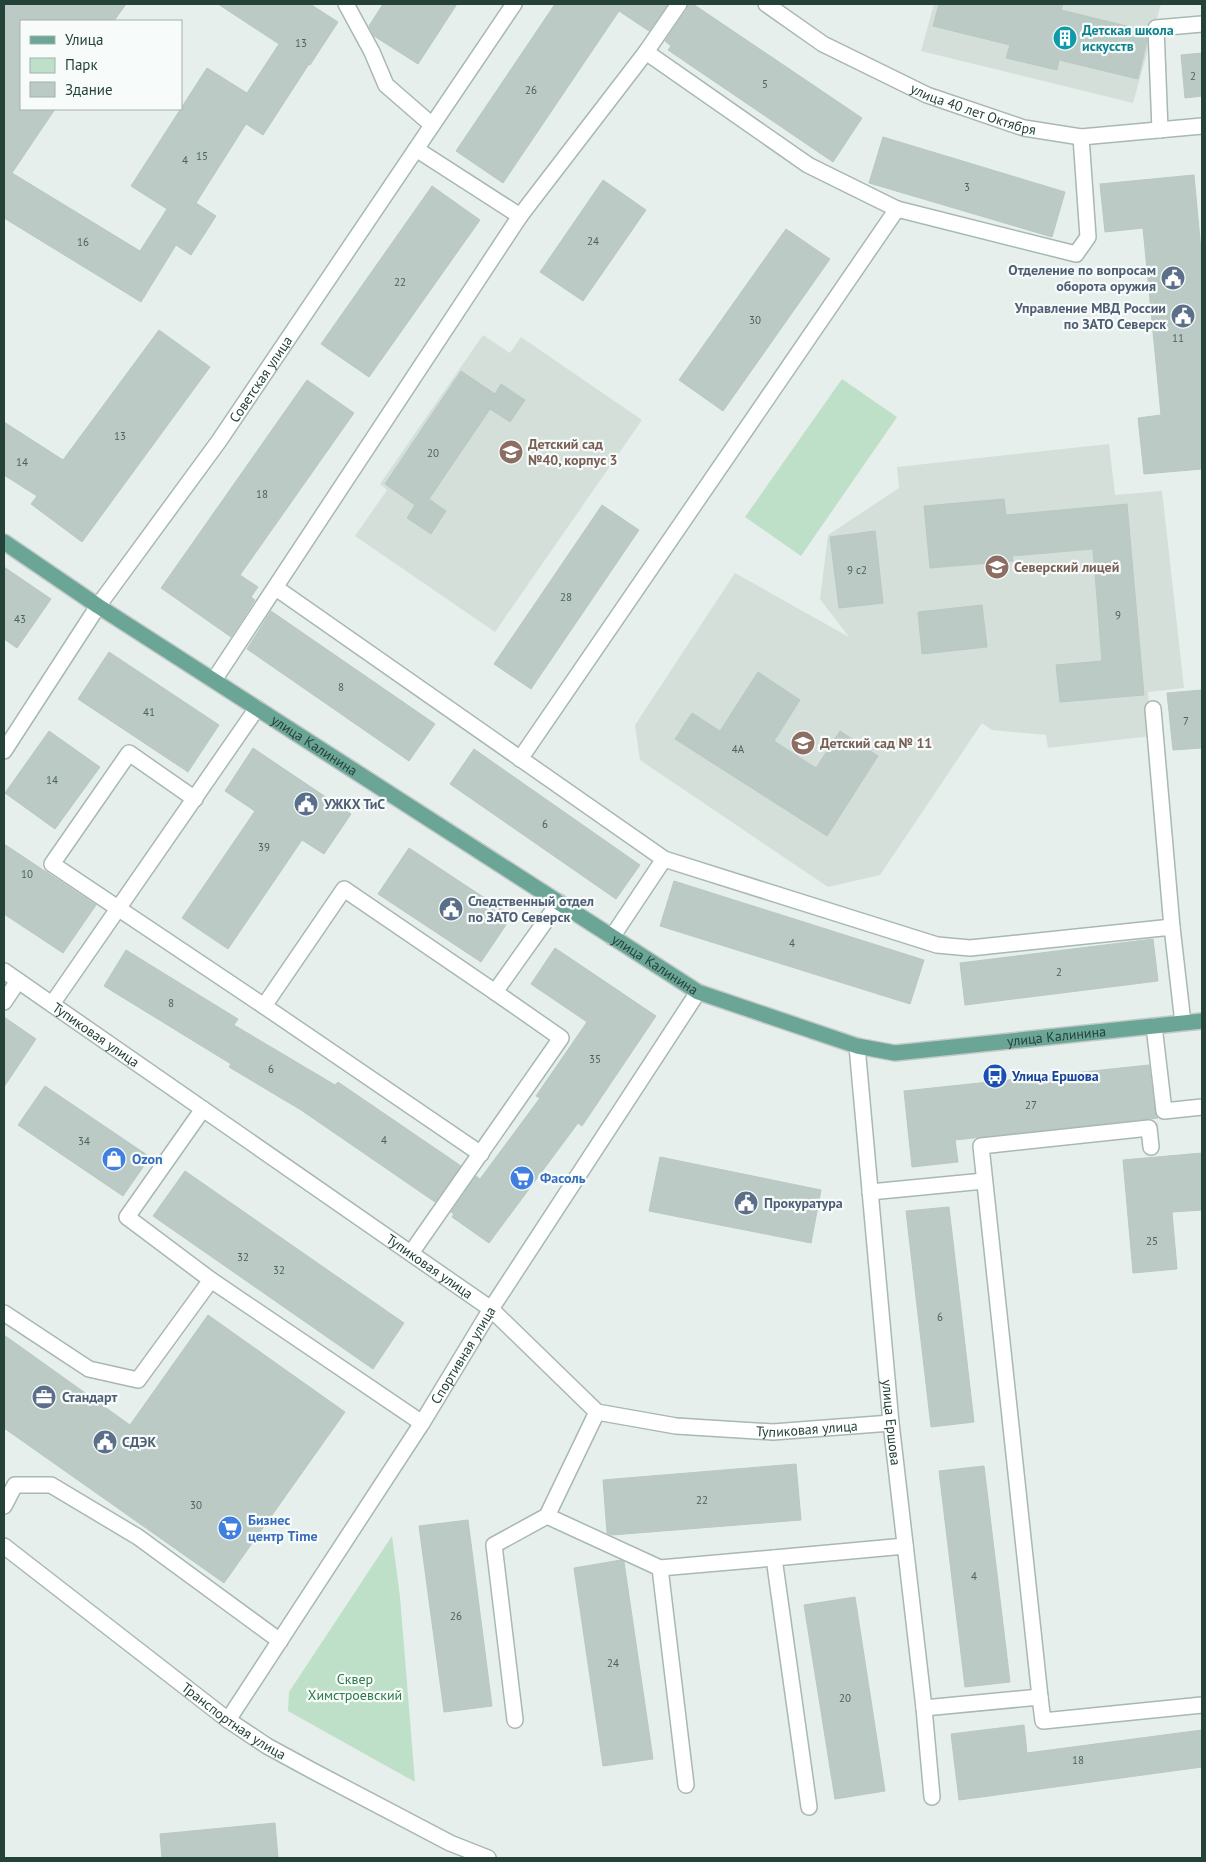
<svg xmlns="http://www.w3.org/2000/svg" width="1206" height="1862" font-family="'PT Sans',sans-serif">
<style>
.built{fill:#d4dfda}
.green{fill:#bfe0c8}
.building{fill:#bbcac4;stroke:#b8c9c2}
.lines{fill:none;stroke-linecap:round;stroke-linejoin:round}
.minor-casing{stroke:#a8b8b2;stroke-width:18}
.major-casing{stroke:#c2cac8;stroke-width:18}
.minor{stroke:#fff;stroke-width:15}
.major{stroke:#6aa596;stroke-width:15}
.labels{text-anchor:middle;stroke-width:4.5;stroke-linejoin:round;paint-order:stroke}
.number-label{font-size:11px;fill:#4a645c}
.culture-label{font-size:14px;font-weight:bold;fill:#0d838f;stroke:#f7fbf9;text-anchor:start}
.street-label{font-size:14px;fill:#24423a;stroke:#f7fbf9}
.service-label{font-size:14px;font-weight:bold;fill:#4e5e75;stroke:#f7fbf9;text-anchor:start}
.education-label{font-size:14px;font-weight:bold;fill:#785e54;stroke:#f7fbf9;text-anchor:start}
.transit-label{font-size:14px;font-weight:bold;fill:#164399;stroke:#f7fbf9;text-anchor:start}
.shop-label{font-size:14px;font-weight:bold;fill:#366cbe;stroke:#f7fbf9;text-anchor:start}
.park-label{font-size:14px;fill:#2d7a4b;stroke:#f7fbf9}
</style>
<rect width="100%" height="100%" fill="#e6efeb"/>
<g class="built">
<path d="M934 4H1161L1133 103 921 51Z"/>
<path d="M483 335 510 353 521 337 642 420 495 632 355 536 387 490 380 484Z"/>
<path d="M1109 444 1115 495 1162 491 1184 688 1148 692 1151 736 1048 748 1046 735 992 730 982 723 880 875 828 887 640 760 635 725 735 573 849 637 820 599 828 535 899 488 897 467Z"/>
</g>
<g class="green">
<path d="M842 379 897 417 801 556 745 517Z"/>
<path d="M392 1536 400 1597 415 1782 288 1711 289 1692Z"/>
</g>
<g class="building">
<path d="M4 4H126L114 21H21V109H55L12 173 140 251 167 209 131 186 207 68 247 93 279 44 218 4H310L338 22 310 65 309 64 263 135 246 124 196 203 216 216 191 255 176 245 141 302 4 218Z"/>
<path d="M383 4H457L418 64 374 36 369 26Z"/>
<path d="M555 4H668L649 31 619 11 503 183 456 151Z"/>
<path d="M688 4H693L862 118 833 162 668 50 671 46 665 41 687 9Z"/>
<path d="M939 4H1063L1061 10 1147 31V41L1138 79 1059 60 1057 70 1006 58 1010 45 933 26Z"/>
<path d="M1202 53V96L1185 98 1181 55Z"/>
<path d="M883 137 1065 192 1052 237 869 183Z"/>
<path d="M1194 175 1202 261V469L1144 474 1138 418 1161 415 1143 228 1105 232 1100 184Z"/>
<path d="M603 180 646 210 583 301 540 272Z"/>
<path d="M432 186 480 220 369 377 321 344Z"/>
<path d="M786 229 830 259 723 411 679 380Z"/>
<path d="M159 330 210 367 82 542 31 504 37 496 4 475V422L63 460Z"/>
<path d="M461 371 495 394 501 384 525 400 510 422 490 409 429 499 446 511 431 534 407 518 415 505 385 484Z"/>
<path d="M307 380 354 413 240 575 258 587 251 597 255 600 231 637 161 588Z"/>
<path d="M1004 499 1006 515 1127 504 1144 695 1060 702 1056 665 1102 661 1093 549 1012 556 1013 561 930 568 924 506Z"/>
<path d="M602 505 639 530 531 689 494 664Z"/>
<path d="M875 531 883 603 839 608 830 537Z"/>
<path d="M4 567 51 599 17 648 4 639Z"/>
<path d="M982 605 987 647 922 654 918 612Z"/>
<path d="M271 611 435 724 409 761 247 649Z"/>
<path d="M109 652 219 725 188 772 78 699Z"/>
<path d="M758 672 800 700 774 741 816 768 840 731 878 756 827 836 675 739 692 713 720 731Z"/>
<path d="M1202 690V748L1173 750 1167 693Z"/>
<path d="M49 731 100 767 55 829 5 793Z"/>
<path d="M253 748 351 814 324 854 302 840 228 949 182 918 255 811 225 791Z"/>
<path d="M474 749 640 865 616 899 450 784Z"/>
<path d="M4 844 96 905 63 953 4 914Z"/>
<path d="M409 848 512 916 481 962 378 894Z"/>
<path d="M674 881 924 960 910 1004 660 926Z"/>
<path d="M1153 939 1158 981 965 1005 960 963Z"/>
<path d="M555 948 656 1016 582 1126 578 1123 489 1243 452 1217 454 1214 451 1212 476 1176 480 1179 540 1098 536 1096 587 1022 531 984Z"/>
<path d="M126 950 238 1019 234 1025 335 1085 338 1082 461 1166 435 1202 301 1110 229 1067 231 1064 104 986Z"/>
<path d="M4 1017 36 1039 4 1087Z"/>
<path d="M1149 1065 1155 1112 1158 1118 955 1140 958 1162 912 1167 904 1091Z"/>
<path d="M45 1086 150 1157 123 1196 18 1125Z"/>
<path d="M1202 1153V1210L1172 1212 1177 1269 1133 1273 1123 1160Z"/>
<path d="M660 1157 821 1190 811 1243 649 1211Z"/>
<path d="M185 1171 404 1323 373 1369 153 1216Z"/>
<path d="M949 1207 974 1422 931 1427 906 1211Z"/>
<path d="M208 1315 345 1412 224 1583 4 1428V1335L130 1425Z"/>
<path d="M796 1464 801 1520 612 1535 607 1533 603 1480Z"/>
<path d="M984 1466 1010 1682 965 1687 939 1471Z"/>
<path d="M468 1520 492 1706 444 1712 419 1526Z"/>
<path d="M621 1560 624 1562 653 1759 603 1766 574 1568Z"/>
<path d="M855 1597 885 1791 835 1799 804 1605Z"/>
<path d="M1024 1725 1027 1753 1202 1730V1767L959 1800 951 1734Z"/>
<path d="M275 1823 278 1858H162L160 1834Z"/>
</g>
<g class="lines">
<defs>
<g id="minor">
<path d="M346 4 372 52 386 85 432 125"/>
<path id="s1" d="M766 4 823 44 927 95 1024 128 1081 137 1202 126"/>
<path d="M646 52 808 165 897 209"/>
<path d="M1160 130 1156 28 1202 24"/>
<path d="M520 216 646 52 679 4"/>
<path d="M276 588 664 859 612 937"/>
<path d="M214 680 520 216 416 149"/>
<path d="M1153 709 1172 927"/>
<path id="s2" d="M4 751 98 606 219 441 514 4"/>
<path d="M520 759 897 209 1076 254 1088 237 1081 137"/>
<path d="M195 799 129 753 52 864 264 1006 481 1154"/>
<path d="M664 859 937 945 970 948 1172 927 1183 1023"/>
<path id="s3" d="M4 971 491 1309 597 1412 676 1426 773 1432 891 1423"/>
<path d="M4 1002 18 981"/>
<path d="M52 1004 257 708"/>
<path d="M264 1006 344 889 495 992"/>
<path d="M1154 1026 1164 1111 1202 1107"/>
<path id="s4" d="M857 1046 891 1423 924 1708 932 1797"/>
<path d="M203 1109 127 1217 211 1280"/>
<path d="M870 1192 984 1181"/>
<path d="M411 1253 561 1038 495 992 559 902"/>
<path d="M4 1313 89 1369 138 1380 211 1280 422 1423"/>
<path d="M597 1412 547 1516 660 1568 686 1785"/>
<path d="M4 1506 15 1485H51L138 1537 280 1641"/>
<path id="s5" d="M4 1546 228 1720 267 1746 313 1771 450 1843 488 1858"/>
<path d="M660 1568 774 1558"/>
<path d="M1040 1697 981 1146 1149 1128 1151 1147"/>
<path d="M924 1708 1040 1697 1043 1721 1202 1705"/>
<path id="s6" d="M228 1720 422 1423 491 1309 698 992"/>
<path d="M515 1720 494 1545 547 1516"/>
<path d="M809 1807 774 1558 905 1546"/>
</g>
<g id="major">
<path id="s7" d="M4 542 98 606 698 992 857 1046 895 1053 1202 1021"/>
</g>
</defs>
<use href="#minor" class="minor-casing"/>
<use href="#major" class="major-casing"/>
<use href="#minor" class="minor"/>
<use href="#major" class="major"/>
</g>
<defs>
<symbol id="building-disc" viewBox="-11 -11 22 22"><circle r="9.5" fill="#0f9aa8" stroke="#f7fbf9"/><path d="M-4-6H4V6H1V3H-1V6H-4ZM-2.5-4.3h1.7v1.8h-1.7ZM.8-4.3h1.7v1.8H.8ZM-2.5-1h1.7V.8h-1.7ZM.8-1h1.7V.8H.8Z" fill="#fff"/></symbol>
<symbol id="civic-disc" viewBox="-11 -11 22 22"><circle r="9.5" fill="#5c6f8a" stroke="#f7fbf9"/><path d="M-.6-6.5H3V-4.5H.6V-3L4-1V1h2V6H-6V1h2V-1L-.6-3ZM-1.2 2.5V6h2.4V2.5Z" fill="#fff"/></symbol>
<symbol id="school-disc" viewBox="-11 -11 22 22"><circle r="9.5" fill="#8d6e63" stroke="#f7fbf9"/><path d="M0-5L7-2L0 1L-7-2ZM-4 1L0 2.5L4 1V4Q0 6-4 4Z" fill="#fff"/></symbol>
<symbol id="bus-disc" viewBox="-11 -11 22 22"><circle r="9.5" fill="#1a4fb4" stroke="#f7fbf9"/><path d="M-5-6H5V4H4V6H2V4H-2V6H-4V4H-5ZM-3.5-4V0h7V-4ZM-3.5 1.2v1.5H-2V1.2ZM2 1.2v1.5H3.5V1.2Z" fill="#fff"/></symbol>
<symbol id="shop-disc" viewBox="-11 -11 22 22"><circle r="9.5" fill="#3f7fe0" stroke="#f7fbf9"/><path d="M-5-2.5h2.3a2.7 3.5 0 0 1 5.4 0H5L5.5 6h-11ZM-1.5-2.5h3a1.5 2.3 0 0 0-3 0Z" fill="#fff"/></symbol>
<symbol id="supermarket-disc" viewBox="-11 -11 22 22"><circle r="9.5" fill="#3f7fe0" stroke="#f7fbf9"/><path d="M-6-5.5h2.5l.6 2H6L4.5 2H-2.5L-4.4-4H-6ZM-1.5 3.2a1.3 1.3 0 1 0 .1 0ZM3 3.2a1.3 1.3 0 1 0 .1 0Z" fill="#fff"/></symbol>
<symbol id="office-disc" viewBox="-11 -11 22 22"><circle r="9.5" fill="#5c6f8a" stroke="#f7fbf9"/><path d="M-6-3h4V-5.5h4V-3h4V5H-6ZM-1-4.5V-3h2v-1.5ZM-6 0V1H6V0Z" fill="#fff"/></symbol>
</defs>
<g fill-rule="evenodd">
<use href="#building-disc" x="1051" y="24" width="28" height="28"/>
<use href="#civic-disc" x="1159" y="264" width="28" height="28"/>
<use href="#civic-disc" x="1169" y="302" width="28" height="28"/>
<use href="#school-disc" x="497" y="438" width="28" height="28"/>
<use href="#school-disc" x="983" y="553" width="28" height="28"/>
<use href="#school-disc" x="789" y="729" width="28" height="28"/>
<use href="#civic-disc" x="292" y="790" width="28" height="28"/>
<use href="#civic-disc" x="437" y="895" width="28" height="28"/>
<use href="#bus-disc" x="981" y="1062" width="28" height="28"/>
<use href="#shop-disc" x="100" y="1145" width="28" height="28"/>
<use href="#supermarket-disc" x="508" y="1164" width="28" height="28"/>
<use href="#civic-disc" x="732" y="1189" width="28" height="28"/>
<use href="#office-disc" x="30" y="1383" width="28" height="28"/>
<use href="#civic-disc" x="91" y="1428" width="28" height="28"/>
<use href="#supermarket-disc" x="216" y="1514" width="28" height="28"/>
</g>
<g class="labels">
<g class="number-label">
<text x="301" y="47">13</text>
<text x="1193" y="80">2</text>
<text x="765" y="88">5</text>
<text x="531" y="94">26</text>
<text x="202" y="160">15</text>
<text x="185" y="164">4</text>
<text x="967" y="191">3</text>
<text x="593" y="245">24</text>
<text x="83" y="246">16</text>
<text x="400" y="286">22</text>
<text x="755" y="324">30</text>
<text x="1178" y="342">11</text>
<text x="120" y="440">13</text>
<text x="433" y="457">20</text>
<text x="22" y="466">14</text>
<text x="262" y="498">18</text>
<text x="857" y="574">9 с2</text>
<text x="566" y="601">28</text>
<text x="1118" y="619">9</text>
<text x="20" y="623">43</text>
<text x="341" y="691">8</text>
<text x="149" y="716">41</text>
<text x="1186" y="725">7</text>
<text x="738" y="753">4А</text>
<text x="52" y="784">14</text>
<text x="545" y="828">6</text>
<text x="264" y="851">39</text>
<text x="27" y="878">10</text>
<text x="792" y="947">4</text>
<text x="1059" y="976">2</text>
<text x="171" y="1007">8</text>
<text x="595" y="1063">35</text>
<text x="271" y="1073">6</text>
<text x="1031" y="1109">27</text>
<text x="384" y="1144">4</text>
<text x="84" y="1145">34</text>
<text x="1152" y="1245">25</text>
<text x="243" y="1261">32</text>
<text x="279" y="1274">32</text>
<text x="940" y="1321">6</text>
<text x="702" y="1504">22</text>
<text x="196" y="1509">30</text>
<text x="974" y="1580">4</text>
<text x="456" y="1620">26</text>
<text x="613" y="1667">24</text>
<text x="845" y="1702">20</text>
<text x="1078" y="1764">18</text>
</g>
<g class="culture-label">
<text x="1082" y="35">Детская школа<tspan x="1082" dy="16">искусств</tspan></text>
</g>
<g class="street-label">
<text dy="5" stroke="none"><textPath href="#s1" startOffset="234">улица 40 лет Октября</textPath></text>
<text dy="5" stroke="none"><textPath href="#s2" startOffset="452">Советская улица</textPath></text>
<text dy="5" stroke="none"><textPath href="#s7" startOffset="371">улица Калинина</textPath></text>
<text dy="5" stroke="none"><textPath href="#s7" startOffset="776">улица Калинина</textPath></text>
<text dy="5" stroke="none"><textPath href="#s3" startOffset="112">Тупиковая улица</textPath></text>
<text dy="5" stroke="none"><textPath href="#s7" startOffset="1196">улица Калинина</textPath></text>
<text dy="5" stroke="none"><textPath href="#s3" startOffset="518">Тупиковая улица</textPath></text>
<text dy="5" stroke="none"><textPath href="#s6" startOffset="434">Спортивная улица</textPath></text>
<text dy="5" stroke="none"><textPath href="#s4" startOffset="378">улица Ершова</textPath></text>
<text dy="5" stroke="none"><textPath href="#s3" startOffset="952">Тупиковая улица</textPath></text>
<text dy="5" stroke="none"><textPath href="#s5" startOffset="289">Транспортная улица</textPath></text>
</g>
<g class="service-label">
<text x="1156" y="275" text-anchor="end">Отделение по вопросам<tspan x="1156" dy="16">оборота оружия</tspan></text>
<text x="1166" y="313" text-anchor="end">Управление МВД России<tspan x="1166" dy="16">по ЗАТО Северск</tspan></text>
<text x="324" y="809">УЖКХ ТиС</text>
<text x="468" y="906">Следственный отдел<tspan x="468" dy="16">по ЗАТО Северск</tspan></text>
<text x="764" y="1208">Прокуратура</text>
<text x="62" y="1402">Стандарт</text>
<text x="122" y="1447">СДЭК</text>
</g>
<g class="education-label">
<text x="528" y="449">Детский сад<tspan x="528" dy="16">№40, корпус 3</tspan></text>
<text x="1014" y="572">Северский лицей</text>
<text x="820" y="748">Детский сад № 11</text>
</g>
<g class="transit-label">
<text x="1012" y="1081">Улица Ершова</text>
</g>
<g class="shop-label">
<text x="132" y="1164">Ozon</text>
<text x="540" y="1183">Фасоль</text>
<text x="248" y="1525">Бизнес<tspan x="248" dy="16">центр Time</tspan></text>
</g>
<g class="park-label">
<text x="355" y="1684">Сквер<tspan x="355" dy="16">Химстроевский</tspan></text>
</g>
</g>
<rect width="1206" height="1862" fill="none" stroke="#24423a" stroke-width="10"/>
<rect x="20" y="20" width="162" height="90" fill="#f7fbf9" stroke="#a3b1ad"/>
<rect x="30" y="36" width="25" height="8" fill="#6aa596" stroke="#a3b1ad"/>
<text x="65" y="45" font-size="15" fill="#24423a">Улица</text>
<rect x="30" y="58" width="25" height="15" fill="#bfe0c8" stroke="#a3b1ad"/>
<text x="65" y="70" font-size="15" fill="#24423a">Парк</text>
<rect x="30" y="82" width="25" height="15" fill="#bbcac4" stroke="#a3b1ad"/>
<text x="65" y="95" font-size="15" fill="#24423a">Здание</text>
</svg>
